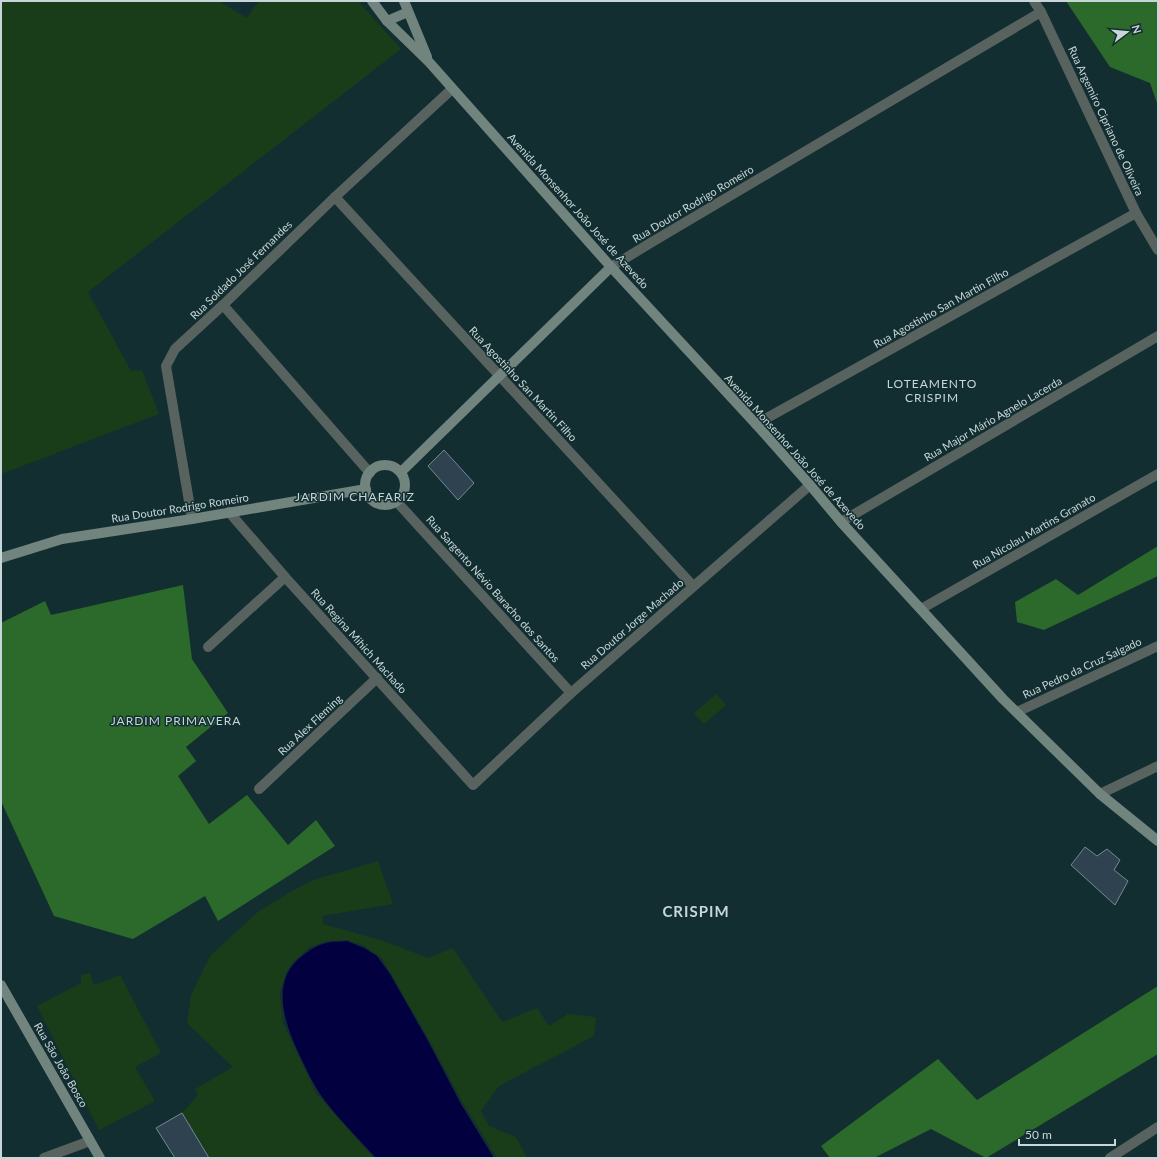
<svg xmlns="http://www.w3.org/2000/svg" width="1159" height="1159" font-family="Lato,sans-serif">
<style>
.green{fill:#193d19}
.forest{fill:#2b6a2a}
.water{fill:#030040}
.building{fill:#2e424f;stroke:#728896}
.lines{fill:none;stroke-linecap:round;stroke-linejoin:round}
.street{stroke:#58635f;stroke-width:10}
.secondary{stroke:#72847e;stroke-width:10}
.labels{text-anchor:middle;stroke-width:3;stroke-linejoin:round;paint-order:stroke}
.street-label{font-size:11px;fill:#c7d6d8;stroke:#132e31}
.neighbourhood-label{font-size:12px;letter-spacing:1px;fill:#c7d6d8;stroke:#132e31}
.district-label{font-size:15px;font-weight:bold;letter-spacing:1px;fill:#c7d6d8;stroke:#132e31}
</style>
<rect width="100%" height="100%" fill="#132e31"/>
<g class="green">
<path d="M1 1H219L247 18 259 1H358L401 49 88 292 131 371 142 370 159 414 1 474Z"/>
<path d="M716 694 726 705 704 724 694 713Z"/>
<path d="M378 861 393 904 322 916 323 924 384 941 428 958 453 948 502 1022 537 1008 549 1026 568 1014 596 1017 594 1036 499 1086 481 1111 489 1126 516 1137 527 1158H497L463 1103 432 1045 382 958 363 945 346 940 327 941 310 947 294 961 286 972 280 993 283 1023 316 1093 374 1158H209L182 1113 198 1095 195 1089 233 1067 187 1023 191 995 210 956 259 911 292 891 313 880Z"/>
<path d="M90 973 94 985 120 975 161 1053 135 1067 155 1101 99 1130 37 1006 81 983V975Z"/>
</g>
<g class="forest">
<path d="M1066 1H1158V106L1150 83 1110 67Z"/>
<path d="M1158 546V576L1044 630 1017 622 1015 602 1056 579 1078 595Z"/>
<path d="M183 585 192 659 228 713 186 747 196 761 178 776 209 824 247 795 288 845 316 820 335 846 218 921 205 896 133 939 54 916 1 801V623L45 601 51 615Z"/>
<path d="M1158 986V1054L986 1158 931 1129 874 1158H830L821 1146 938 1059 977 1100Z"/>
</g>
<path class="water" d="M347 941 364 948 377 956 390 974 427 1039 461 1104 494 1158H376C357 1137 336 1117 320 1094 312 1082 306 1069 300 1056 285 1025 269 981 302 956 310 950 317 945 326 943 332 941 341 942 347 941Z"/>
<g class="building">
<path d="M444 450 474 483 458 500 428 466Z"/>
<path d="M1085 847 1097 856 1107 849 1120 860 1114 870 1128 881 1115 905 1071 865Z"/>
<path d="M182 1113 209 1158H175L156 1128Z"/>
</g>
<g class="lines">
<g class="street">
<path d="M1034 1 1041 12 1136 213 1158 250"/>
<path d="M335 197 693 586"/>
<path d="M611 267 652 242 1041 12"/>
<path d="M223 305 370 473"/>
<path d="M756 424 1136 213"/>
<path d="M397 502 571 693"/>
<path d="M229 512 285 577 473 785 571 693 810 485"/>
<path d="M192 519 166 366 175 349 223 305 335 197 452 89"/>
<path d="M841 522 1158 336"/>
<path d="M921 609 1158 474"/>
<path d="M208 647 285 577"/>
<path d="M1017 712 1158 646"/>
<path d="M259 789 377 678"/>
<path d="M1100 794 1158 766"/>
<path d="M44 1158 90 1141"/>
<path d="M1110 1158 1158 1127"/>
</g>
<g class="secondary">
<path d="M372 1 387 21 429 62 611 267 756 424 810 485 841 522 1003 699 1100 794 1158 841"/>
<path d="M404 1 427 57"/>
<path d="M387 21 408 12"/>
<circle cx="385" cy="485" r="20"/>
<path d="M401 472 611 267"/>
<path d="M1 558 62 539 192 519 366 489"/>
<path d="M1 985 100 1158"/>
</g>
</g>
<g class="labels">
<g class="street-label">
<text transform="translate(1106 121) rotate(65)" y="4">Rua Argemiro Cipriano de Oliveira</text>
<text transform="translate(693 204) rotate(-31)" y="4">Rua Doutor Rodrigo Romeiro</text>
<text transform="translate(578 211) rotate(48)" y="4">Avenida Monsenhor João José de Azevedo</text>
<text transform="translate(241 270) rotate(-44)" y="4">Rua Soldado José Fernandes</text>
<text transform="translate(941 308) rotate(-29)" y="4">Rua Agostinho San Martin Filho</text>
<text transform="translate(523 384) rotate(47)" y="4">Rua Agostinho San Martin Filho</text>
<text transform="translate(993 419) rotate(-30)" y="4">Rua Major Mário Agnelo Lacerda</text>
<text transform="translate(795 452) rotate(48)" y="4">Avenida Monsenhor João José de Azevedo</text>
<text transform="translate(180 508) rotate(-9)" y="4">Rua Doutor Rodrigo Romeiro</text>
<text transform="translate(1034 531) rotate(-30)" y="4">Rua Nicolau Martins Granato</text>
<text transform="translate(493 589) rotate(48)" y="4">Rua Sargento Névio Baracho dos Santos</text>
<text transform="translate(632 624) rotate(-41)" y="4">Rua Doutor Jorge Machado</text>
<text transform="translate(359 641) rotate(48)" y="4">Rua Regina Mihich Machado</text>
<text transform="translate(1082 668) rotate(-25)" y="4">Rua Pedro da Cruz Salgado</text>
<text transform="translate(310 725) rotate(-43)" y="4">Rua Alex Fleming</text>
<text transform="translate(61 1065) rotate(60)" y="4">Rua São João Bosco</text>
</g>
<g class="neighbourhood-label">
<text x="932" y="388">LOTEAMENTO<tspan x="932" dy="14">CRISPIM</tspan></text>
<text x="355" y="501">JARDIM CHAFARIZ</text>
<text x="176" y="725">JARDIM PRIMAVERA</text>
</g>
<g class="district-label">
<text x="696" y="917">CRISPIM</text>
</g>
</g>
<rect width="1159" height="1159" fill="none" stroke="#c7d6d8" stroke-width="4"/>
<g transform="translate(1127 32) rotate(74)" stroke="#132e31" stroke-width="3" paint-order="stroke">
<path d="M0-3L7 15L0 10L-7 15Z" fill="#c7d6d8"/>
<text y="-6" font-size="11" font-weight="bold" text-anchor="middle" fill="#c7d6d8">N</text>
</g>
<path d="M1019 1139v6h96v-6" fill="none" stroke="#c7d6d8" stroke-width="2"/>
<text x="1025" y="1139" font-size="12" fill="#c7d6d8" stroke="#132e31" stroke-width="3" paint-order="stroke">50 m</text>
</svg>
